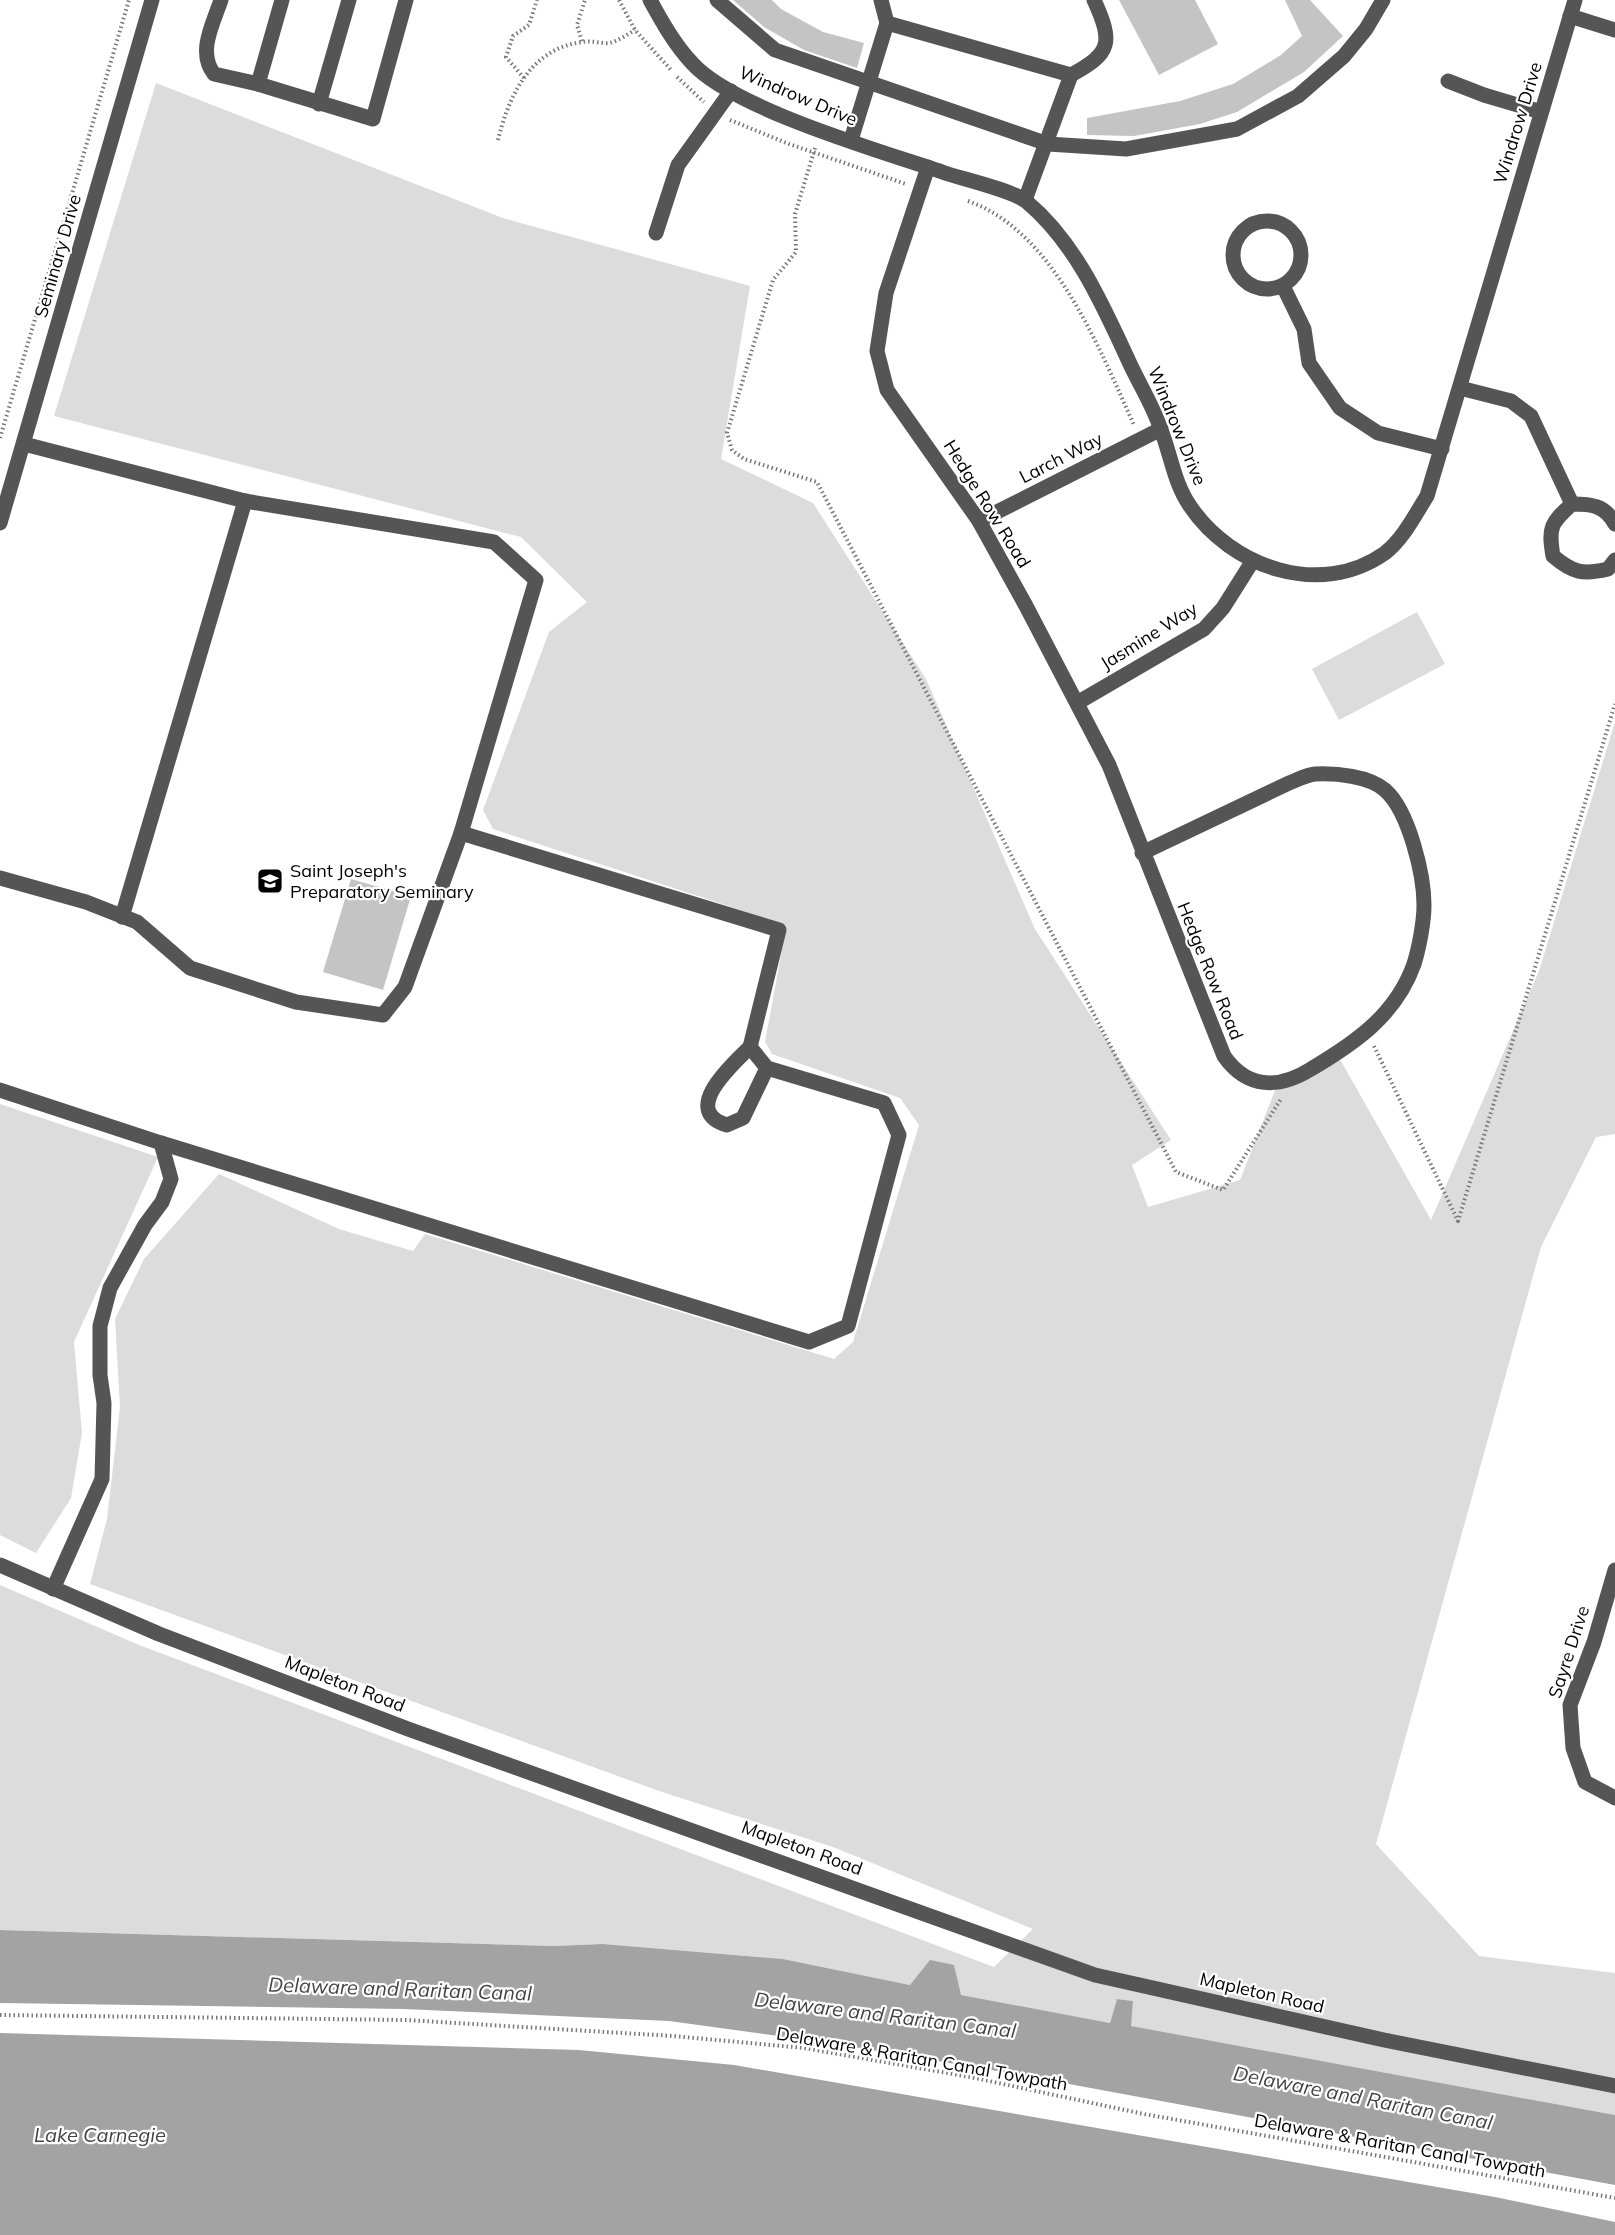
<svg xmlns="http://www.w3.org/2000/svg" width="1615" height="2235" font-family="Mulish,sans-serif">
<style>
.green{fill:#dcdcdc}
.water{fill:#a3a3a3}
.building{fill:#c4c4c4}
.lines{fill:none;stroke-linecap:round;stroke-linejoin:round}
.path{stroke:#777;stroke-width:4;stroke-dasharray:1.5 3;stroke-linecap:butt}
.minor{stroke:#555;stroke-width:15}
.labels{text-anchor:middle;stroke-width:4.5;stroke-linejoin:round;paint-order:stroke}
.street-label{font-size:18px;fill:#000;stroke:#fff}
.poi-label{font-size:18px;fill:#000;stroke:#fff;text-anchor:start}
.water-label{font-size:20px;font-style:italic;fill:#444;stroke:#fff}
</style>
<rect width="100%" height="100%" fill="#fff"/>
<g class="green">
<path d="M156 83 503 218 750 286 721 459 813 503 926 679 1035 929 1171 1140 1132 1165 1148 1207 1240 1180 1279 1080 1337 1054 1431 1220 1539 971 1615 722V1134L1596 1137 1541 1247 1376 1844 1479 1956 1615 1973V2115L1130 2026 1133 2001 1117 1999 1110 2023 960 1995 954 1965 910 1985 783 1959 603 1944 553 1946 0 1930V1585L139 1645 994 1967 1033 1929 833 1847 659 1791 90 1584 107 1519 120 1407 115 1319 144 1259 219 1174 339 1229 413 1251 425 1234 834 1359 853 1342 919 1125 900 1098 772 1054 765 1042 785 933 759 916 493 829 483 810 549 632 587 602 521 537 54 416Z"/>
<path d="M1417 612 1445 664 1339 720 1312 669Z"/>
<path d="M0 1104 158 1157 74 1342 82 1433 71 1498 36 1553 0 1535Z"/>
</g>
<g class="water">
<path d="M0 1930 553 1946 603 1944 783 1959 910 1985 930 1960 954 1965 961 1995 1110 2023 1117 1999 1133 2001 1131 2026 1615 2115V2185L1009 2073 830 2043 669 2021 404 2009 0 2003Z"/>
<path d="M0 2033 579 2050 734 2065 1495 2197 1615 2222V2235H0Z"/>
</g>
<g class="building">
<path d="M733 0H772L781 9 823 32 864 43 857 68 804 50 764 27Z"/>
<path d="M1119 0H1195L1218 44 1159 75Z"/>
<path d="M1285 0H1310L1343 36 1304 72 1237 112 1200 124 1134 136 1087 135V118L1180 101 1233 84 1281 55 1302 36Z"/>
<path d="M351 879 411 896 383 990 323 972Z"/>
</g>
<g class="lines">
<g class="path">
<path d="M619 0 635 30 672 71"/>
<path d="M582 41 577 25 585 0"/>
<path d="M677 77 704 102"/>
<path d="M524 78 506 57 513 36 529 25 537 0"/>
<path d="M730 120 789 144 906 184"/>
<path d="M498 140C509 95 531 48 583 42 592 40 601 44 610 43 618 41 628 34 635 30"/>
<path d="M815 148 795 214 796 252 773 280 727 433 732 450 744 459 817 482 1176 1172 1223 1190 1281 1099"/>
<path d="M968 201C1054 231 1099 348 1134 425"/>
<path d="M0 438 129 0"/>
<path d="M1374 1046 1458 1221 1615 704"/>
<path d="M0 2015 406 2020 673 2036 804 2048 970 2077 1144 2114 1615 2198"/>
</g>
<g class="minor">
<path d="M221 0C213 24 197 52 214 74L258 84"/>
<path d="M282 0 258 84 373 119 406 0"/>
<path d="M650 0C662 22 675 45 692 63 733 109 884 152 945 173 963 179 1015 191 1027 202 1077 244 1104 308 1131 366 1141 387 1154 408 1161 430 1171 455 1174 483 1190 506 1231 567 1320 599 1385 553 1403 539 1415 515 1427 496L1575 0"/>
<path d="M717 0 775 50 1048 144 1126 149 1237 129 1298 96 1344 56 1366 29 1383 0"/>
<path d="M881 0 887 23"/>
<path d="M1570 16 1615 30"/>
<path d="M1071 75C1112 53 1113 42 1094 0"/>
<path d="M1448 81 1484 95 1541 112"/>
<path d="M319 104 349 0"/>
<path d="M851 140 887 23 1071 75 1025 200"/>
<path d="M928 167 886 293 877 351 887 390 979 521 1026 606 1109 765 1224 1056C1247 1089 1279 1089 1311 1069 1355 1043 1396 1015 1414 964 1419 948 1424 922 1424 905 1424 875 1409 811 1385 790 1369 776 1336 773 1315 774 1306 775 1297 780 1289 783L1142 853"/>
<circle cx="1267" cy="255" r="34"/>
<path d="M656 233 678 165 731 91"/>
<path d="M1283 286 1304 329 1309 363 1340 408 1378 433 1442 449"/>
<path d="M1460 388 1511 401 1531 416 1572 504"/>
<path d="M24 444 245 501 494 542 536 580 461 833 779 930 750 1047 767 1068 884 1103 899 1135 848 1326 809 1342 161 1143"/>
<path d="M979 521 1161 429"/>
<path d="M0 523 152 0"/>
<path d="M1615 524C1605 505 1591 504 1572 504 1551 523 1548 527 1553 556 1573 573 1583 575 1608 569L1615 560"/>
<path d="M1077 703 1204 629 1223 608 1252 562"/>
<path d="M0 878 86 902 137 922 190 968 296 1002 383 1015 405 987 461 833"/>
<path d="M122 917 245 501"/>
<path d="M750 1047C734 1063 679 1111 727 1125L743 1118 767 1068"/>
<path d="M0 1090 161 1143 171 1179 162 1202 145 1225 110 1288 100 1326V1375L104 1403 102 1479 53 1589"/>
<path d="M0 1565 159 1634 408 1729 1095 1975 1384 2040 1615 2086"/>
<path d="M1615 1570 1594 1642 1570 1705 1573 1748 1585 1782 1615 1798"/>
</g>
</g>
<defs>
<symbol id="school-square" viewBox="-11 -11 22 22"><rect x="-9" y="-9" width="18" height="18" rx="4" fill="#000" stroke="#fff"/><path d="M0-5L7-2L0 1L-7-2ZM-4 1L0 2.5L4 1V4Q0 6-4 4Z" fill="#fff"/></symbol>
</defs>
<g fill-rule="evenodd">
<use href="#school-square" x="255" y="866" width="30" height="30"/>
</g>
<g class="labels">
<g class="street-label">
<text transform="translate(798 96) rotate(23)" y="6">Windrow Drive</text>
<text transform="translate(1518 123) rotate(-73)" y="6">Windrow Drive</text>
<text transform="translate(58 256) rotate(-74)" y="6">Seminary Drive</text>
<text transform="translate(1177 426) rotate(68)" y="6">Windrow Drive</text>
<text transform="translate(1061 458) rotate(-27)" y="6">Larch Way</text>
<text transform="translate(987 504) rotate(58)" y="6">Hedge Row Road</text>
<text transform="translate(1149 636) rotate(-32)" y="6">Jasmine Way</text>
<text transform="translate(1210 971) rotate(68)" y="6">Hedge Row Road</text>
<text transform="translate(1569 1652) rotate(-72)" y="6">Sayre Drive</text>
<text transform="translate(345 1684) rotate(21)" y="6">Mapleton Road</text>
<text transform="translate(802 1848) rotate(20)" y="6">Mapleton Road</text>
<text transform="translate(1262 1993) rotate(13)" y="6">Mapleton Road</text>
<text transform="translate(922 2059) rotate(10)" y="6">Delaware &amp; Raritan Canal Towpath</text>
<text transform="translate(1400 2146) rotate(10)" y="6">Delaware &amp; Raritan Canal Towpath</text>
</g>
<g class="poi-label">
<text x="290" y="877">Saint Joseph's<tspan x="290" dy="21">Preparatory Seminary</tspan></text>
</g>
<g class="water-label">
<text transform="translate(400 1989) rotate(2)" y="7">Delaware and Raritan Canal</text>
<text transform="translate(885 2015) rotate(7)" y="7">Delaware and Raritan Canal</text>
<text transform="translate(1363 2098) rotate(11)" y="7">Delaware and Raritan Canal</text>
<text x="100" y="2142">Lake Carnegie</text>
</g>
</g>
</svg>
